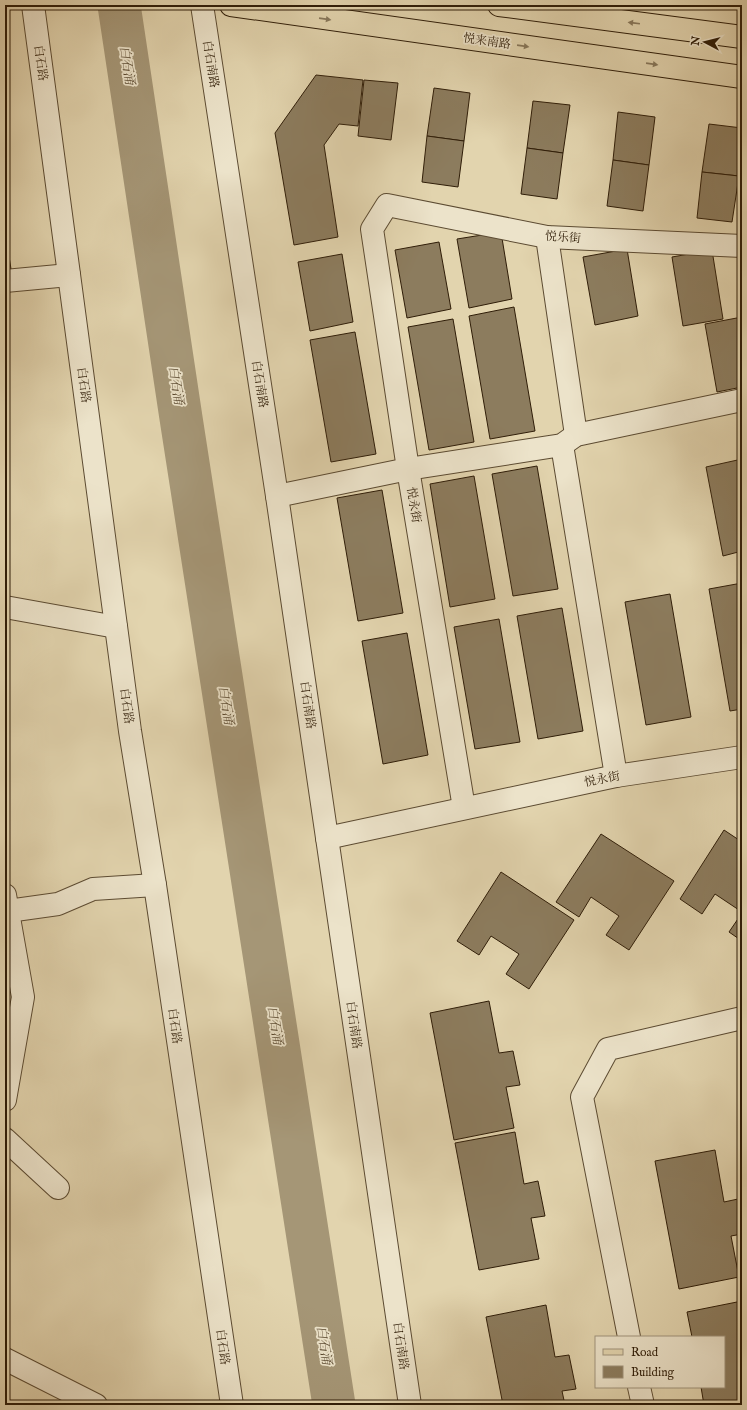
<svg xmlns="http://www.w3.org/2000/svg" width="747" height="1410" font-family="'IM FELL English','Noto Serif SC',serif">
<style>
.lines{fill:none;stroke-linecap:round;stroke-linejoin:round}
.river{stroke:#a59676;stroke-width:43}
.building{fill:#8c7c5e;stroke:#2f1d08}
.minor-casing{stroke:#5c4b32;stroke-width:24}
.major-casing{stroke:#2f1d08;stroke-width:24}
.minor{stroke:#ece3ca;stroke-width:22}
.major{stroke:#e2d4ae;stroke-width:22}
.oneway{fill:#88785b}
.labels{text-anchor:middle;stroke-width:3.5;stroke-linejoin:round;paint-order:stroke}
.street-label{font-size:12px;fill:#2f1d08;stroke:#ece3ca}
.water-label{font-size:13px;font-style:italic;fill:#58472e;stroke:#ece3ca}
</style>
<rect width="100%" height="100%" fill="#e2d4ae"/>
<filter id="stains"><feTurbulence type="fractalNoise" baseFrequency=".005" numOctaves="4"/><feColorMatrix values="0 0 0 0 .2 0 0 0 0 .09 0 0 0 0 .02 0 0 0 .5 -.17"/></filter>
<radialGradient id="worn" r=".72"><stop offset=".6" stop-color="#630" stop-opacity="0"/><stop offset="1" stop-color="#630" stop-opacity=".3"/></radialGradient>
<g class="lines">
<path class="river" d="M119 5 181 418 334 1405"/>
</g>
<g class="building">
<path d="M316 75 363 80 358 126 339 124 324 145 338 237 294 245 275 133Z"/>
<path d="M364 80 398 83 391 140 358 136Z"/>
<path d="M434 88 470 93 464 141 427 136Z"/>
<path d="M533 101 570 105 563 153 527 148Z"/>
<path d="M618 112 655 117 649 165 613 160Z"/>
<path d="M709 124 742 128V151L739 176 702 172Z"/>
<path d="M427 136 464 141 458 187 422 182Z"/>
<path d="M527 148 563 153 557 199 521 194Z"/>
<path d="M613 160 649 165 643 211 607 206Z"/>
<path d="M702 172 739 176 732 222 697 218Z"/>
<path d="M5 231 11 269 5 270Z"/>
<path d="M501 232 512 299 469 308 457 239Z"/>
<path d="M439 242 451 309 407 318 395 250Z"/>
<path d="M627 249 638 316 595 325 583 257Z"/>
<path d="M712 250 723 319 683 326 672 257Z"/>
<path d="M342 254 353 322 310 331 298 262Z"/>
<path d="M514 307 535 431 490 439 469 316Z"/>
<path d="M742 317V387L717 392 705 324Z"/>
<path d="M453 319 474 442 429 450 408 327Z"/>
<path d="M355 332 376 454 331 462 310 340Z"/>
<path d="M742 459V551L723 556 706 467Z"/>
<path d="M537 466 558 589 513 596 492 474Z"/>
<path d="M474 476 495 599 450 607 430 484Z"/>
<path d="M382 490 403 613 358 621 337 498Z"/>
<path d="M742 583V709L730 711 709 589Z"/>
<path d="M670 594 691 717 646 725 625 602Z"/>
<path d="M562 608 583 731 538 739 517 616Z"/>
<path d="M499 619 520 742 475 749 454 627Z"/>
<path d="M407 633 428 755 383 764 362 641Z"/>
<path d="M724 830 742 842V912L715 894 702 914 680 899Z"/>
<path d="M601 834 674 881 629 950 606 935 619 916 591 897 579 917 556 902Z"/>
<path d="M501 872 574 920 529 989 506 974 519 954 491 936 479 955 457 941Z"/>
<path d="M742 913V941L729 932Z"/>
<path d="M489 1001 499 1053 513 1051 520 1085 506 1087 514 1128 454 1140 430 1013Z"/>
<path d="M515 1132 524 1184 538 1181 545 1216 531 1218 539 1259 479 1270 455 1143Z"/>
<path d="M715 1150 724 1202 738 1199 742 1219V1234L731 1236 739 1277 679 1289 655 1161Z"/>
<path d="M742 1301V1405H704L701 1387H724V1337H692L687 1312Z"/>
<path d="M546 1305 555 1357 569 1355 576 1389 562 1391 565 1405H503L486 1317Z"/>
</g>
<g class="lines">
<defs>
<g id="minor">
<path d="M33 5 130 731 155 885 232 1405"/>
<path d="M202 5 277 496 410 1405"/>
<path d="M547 237 576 435"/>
<path d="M5 281 69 275"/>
<path d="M562 445 616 776"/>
<path d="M277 496 408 469 562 445 576 435 742 400"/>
<path d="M5 607 116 627"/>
<path d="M464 808 408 469 372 229 387 205 547 237 742 246"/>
<path d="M327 838 616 776 742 757"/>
<path d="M5 895 23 997 5 1100"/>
<path d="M8 911 58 904 93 889 155 885"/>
<path d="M5 1139 58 1188"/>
<path d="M629 1337 582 1097 608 1049 742 1018"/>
<path d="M5 1359 96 1405"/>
<path d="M639 1387 643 1405"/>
</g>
<g id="major">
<path d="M231 5 742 77"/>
<path d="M499 5 742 37"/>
</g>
</defs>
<use href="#minor" class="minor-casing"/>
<use href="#major" class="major-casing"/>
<use href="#minor" class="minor"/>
<use href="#major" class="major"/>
</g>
<defs><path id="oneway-solid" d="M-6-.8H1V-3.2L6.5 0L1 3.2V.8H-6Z"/></defs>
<g class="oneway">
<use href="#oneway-solid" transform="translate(325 19) rotate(8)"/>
<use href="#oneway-solid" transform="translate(634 23) rotate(-173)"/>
<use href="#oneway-solid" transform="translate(523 46) rotate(8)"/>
<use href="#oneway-solid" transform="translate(652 64) rotate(8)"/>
</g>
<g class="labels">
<g class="street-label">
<text transform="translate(487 41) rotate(8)" y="4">悦来南路</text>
<text transform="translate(41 63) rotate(82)" y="4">白石路</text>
<text transform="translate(211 64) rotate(81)" y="4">白石南路</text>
<text transform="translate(563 237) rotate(4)" y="4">悦乐街</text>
<text transform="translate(260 384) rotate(81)" y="4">白石南路</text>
<text transform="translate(84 385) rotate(82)" y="4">白石路</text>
<text transform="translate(414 505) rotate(81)" y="4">悦永街</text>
<text transform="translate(308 705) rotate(82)" y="4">白石南路</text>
<text transform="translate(127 706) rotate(82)" y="4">白石路</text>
<text transform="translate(602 779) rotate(-11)" y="4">悦永街</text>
<text transform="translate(354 1025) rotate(82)" y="4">白石南路</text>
<text transform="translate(175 1026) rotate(82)" y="4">白石路</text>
<text transform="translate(401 1346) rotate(82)" y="4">白石南路</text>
<text transform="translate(223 1347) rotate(82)" y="4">白石路</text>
</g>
<g class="water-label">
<text transform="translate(128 65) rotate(81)" y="5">白石涌</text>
<text transform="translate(177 385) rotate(81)" y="5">白石涌</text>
<text transform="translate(227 705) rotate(81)" y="5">白石涌</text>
<text transform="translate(276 1025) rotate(81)" y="5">白石涌</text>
<text transform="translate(325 1345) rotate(81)" y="5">白石涌</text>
</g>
</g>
<rect width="747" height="1410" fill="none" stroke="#e2d4ae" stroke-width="20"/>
<rect x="6" y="6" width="735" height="1398" fill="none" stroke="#2f1d08" stroke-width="2"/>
<rect x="10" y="10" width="727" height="1390" fill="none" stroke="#2f1d08"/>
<rect x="595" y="1336" width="130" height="52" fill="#ece3ca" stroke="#a0947c"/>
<rect x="603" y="1349" width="20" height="6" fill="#e2d4ae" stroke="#a0947c"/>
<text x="631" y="1356" font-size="12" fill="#2f1d08">Road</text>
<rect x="603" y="1366" width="20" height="12" fill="#8c7c5e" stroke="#a0947c"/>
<text x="631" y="1376" font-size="12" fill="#2f1d08">Building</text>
<g transform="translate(705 42) rotate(277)" stroke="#ece3ca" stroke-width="3" paint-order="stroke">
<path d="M0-3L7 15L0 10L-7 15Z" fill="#2f1d08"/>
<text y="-6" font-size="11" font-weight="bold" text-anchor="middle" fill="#2f1d08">N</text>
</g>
<rect width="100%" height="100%" filter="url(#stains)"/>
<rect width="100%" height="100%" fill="url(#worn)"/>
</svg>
